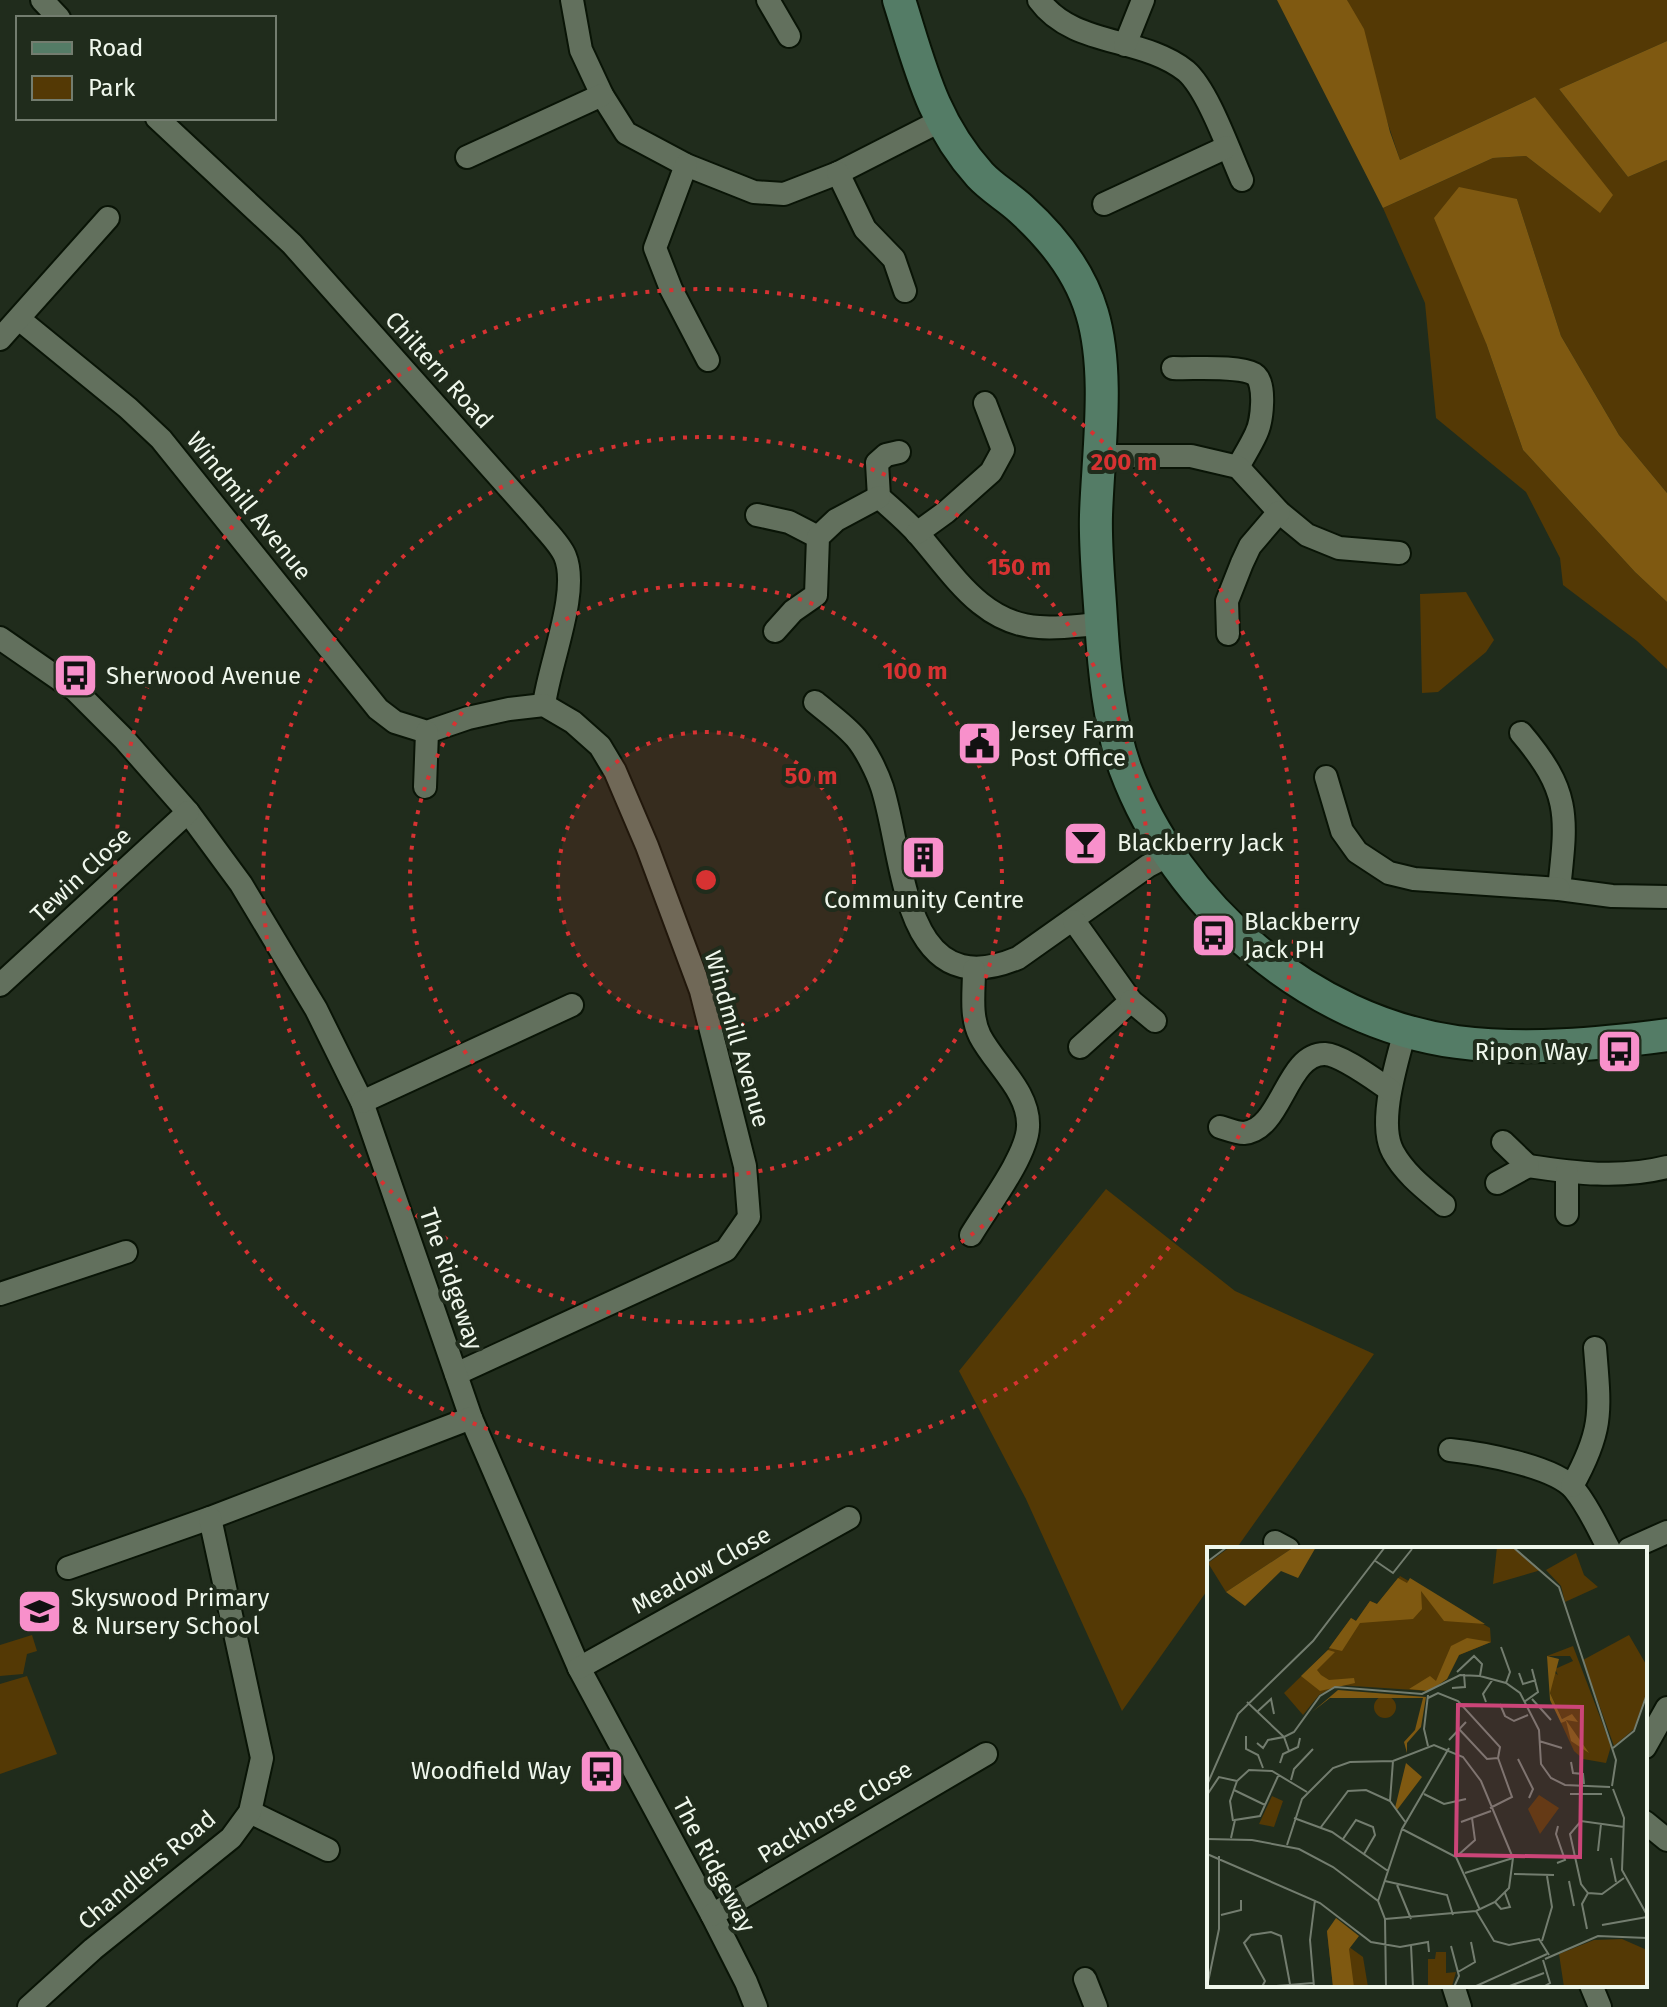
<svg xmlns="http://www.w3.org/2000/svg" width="1667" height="2007" font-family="'Fira Sans',sans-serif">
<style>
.green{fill:#543905}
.forest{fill:#7f5911}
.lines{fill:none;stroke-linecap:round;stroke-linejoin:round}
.street-casing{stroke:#091406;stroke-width:26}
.secondary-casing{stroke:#091406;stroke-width:36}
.street{stroke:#62705d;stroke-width:22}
.secondary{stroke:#547c66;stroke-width:32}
.ring{fill:none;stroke:#d73232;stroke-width:4;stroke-dasharray:4 8}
.labels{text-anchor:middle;stroke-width:8;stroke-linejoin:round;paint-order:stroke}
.street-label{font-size:24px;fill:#eff7ec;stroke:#202c1c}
.poi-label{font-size:24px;fill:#eff7ec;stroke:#202c1c;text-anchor:start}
.inset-road{fill:none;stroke:#737d6f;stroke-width:2}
.view{fill:#cb4578;fill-opacity:0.15;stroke:#cb4578;stroke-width:4}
.inset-edge{fill:none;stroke:#eff7ec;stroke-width:4}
.centre{fill:#d73232;stroke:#202c1c;stroke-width:4}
.ring-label{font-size:24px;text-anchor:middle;font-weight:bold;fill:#d73232;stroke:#202c1c;stroke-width:8;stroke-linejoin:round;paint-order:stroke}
</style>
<rect width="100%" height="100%" fill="#202c1c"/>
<g class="green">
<path d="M1347 0H1667V41L1559 89 1628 177 1667 160V493L1619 435 1561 336 1517 199 1486 343 1523 450 1635 572 1667 602V669L1637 641 1563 585 1560 558 1526 492 1436 418 1425 303 1383 208 1493 158 1526 156 1599 212 1535 97 1400 160Z"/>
<path d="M1466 592 1494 640 1486 652 1438 692 1422 693 1420 594Z"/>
<path d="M1106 1189 1235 1291 1374 1354 1236 1549H1209V1588L1122 1711 1026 1499 959 1371Z"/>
<path d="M32 1635 37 1651 27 1654 23 1674 0 1676V1645Z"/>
<path d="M27 1676 57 1754 0 1774V1684Z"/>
</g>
<g class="forest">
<path d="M1277 0H1347L1364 29 1390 132 1400 160 1535 97 1613 195 1600 213 1526 156 1493 158 1383 208Z"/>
<path d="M1667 41V160L1628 177 1559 89Z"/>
<path d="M1459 187 1517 199 1561 336 1619 435 1667 493V602L1635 572 1523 450 1486 343 1434 218Z"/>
</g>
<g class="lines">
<defs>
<g id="street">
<path d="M42 0 59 18"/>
<path d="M572 0 581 50 602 95 626 133 686 165 754 192 784 194 838 173 940 121"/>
<path d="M768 0 789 36"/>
<path d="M1039 0C1073 47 1142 36 1186 71 1208 90 1229 151 1242 180"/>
<path d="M1125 45 1143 0"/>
<path d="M157 118 292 244 534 516C543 528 559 542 565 556 580 592 549 664 544 705"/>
<path d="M467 157 602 95"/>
<path d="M686 165 655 248 671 289 708 360"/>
<path d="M838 173 865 229 894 259 905 291"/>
<path d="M1104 204 1227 147"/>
<path d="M19 319 128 408 161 439 378 709 395 722 427 732 468 718 509 709 544 705 573 722 600 746 615 771 647 846 701 991 745 1166 749 1217 726 1250 456 1374"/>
<path d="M0 339 108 218"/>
<path d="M1173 368C1192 369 1238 365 1254 374 1267 382 1262 422 1256 434 1251 445 1244 456 1238 467"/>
<path d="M899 452 886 455 877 463 879 497C892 509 907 521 919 535 953 574 982 624 1039 627 1059 629 1081 625 1101 624"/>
<path d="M1098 456H1191L1238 467 1279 512 1307 535 1339 548 1399 553"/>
<path d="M757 515 789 522 818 537"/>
<path d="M917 533 946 512 991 472 1003 450 985 403"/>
<path d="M775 631 793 611 816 595 818 537 836 520 879 497"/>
<path d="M1228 634 1227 601 1242 563 1250 546 1279 512"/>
<path d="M0 638 75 690 124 739 188 812 241 884 316 1009 362 1102 471 1418 579 1668 712 1915 746 1982 756 2007"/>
<path d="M815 702C828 713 845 725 856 738 866 750 877 772 882 787 905 858 901 1007 1018 958L1148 866 1171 854"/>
<path d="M1521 733C1571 792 1567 816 1559 889L1612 896 1667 897"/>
<path d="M1326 777 1342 831 1357 852 1389 873 1414 879 1559 889"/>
<path d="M425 787 427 732"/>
<path d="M1074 921 1131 1001 1080 1047"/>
<path d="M0 985 188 812"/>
<path d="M1131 1001 1155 1021"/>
<path d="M1405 1031C1397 1062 1377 1123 1393 1152 1405 1174 1425 1189 1444 1205"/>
<path d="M362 1102 572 1005"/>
<path d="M1220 1127C1227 1129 1236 1133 1244 1133 1282 1130 1286 1053 1325 1054 1342 1055 1375 1080 1390 1090"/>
<path d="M1528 1166C1575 1173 1620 1179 1667 1167"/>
<path d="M1567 1172V1214"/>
<path d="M1497 1183 1528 1166 1503 1142"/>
<path d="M971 1235C987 1208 1027 1156 1028 1127 1030 1092 995 1065 980 1036 970 1016 974 992 974 970"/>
<path d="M0 1294 126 1252"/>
<path d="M1450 1450C1480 1453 1554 1466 1574 1489 1589 1507 1598 1529 1609 1549"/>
<path d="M1572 1486C1604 1429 1600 1410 1595 1348"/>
<path d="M1275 1542 1288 1549"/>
<path d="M1629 1549 1667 1532"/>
<path d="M68 1568 210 1518 471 1418"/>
<path d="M579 1668 849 1518"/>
<path d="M1645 1747 1667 1708"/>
<path d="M250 1812 328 1850"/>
<path d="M1645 1822 1667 1840"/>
<path d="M712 1915 986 1754"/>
<path d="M1085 1979 1096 2007"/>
<path d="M1453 1985 1460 2007"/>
<path d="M1591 1985 1600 2007"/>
<path d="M29 2007 93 1949 231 1838 250 1812 262 1758 210 1518"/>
</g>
<path id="secondary" d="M899 0C920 66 932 122 980 175 992 188 1008 197 1021 209 1052 237 1080 272 1092 313 1110 373 1098 452 1096 515 1095 549 1099 585 1101 620 1104 668 1109 722 1125 768 1176 906 1310 1022 1457 1042 1527 1051 1598 1044 1667 1035"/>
</defs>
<use href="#street" class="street-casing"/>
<use href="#secondary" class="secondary-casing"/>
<use href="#street" class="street"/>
<use href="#secondary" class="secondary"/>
</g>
<circle cx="706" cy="880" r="148" fill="#d73232" fill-opacity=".12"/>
<g class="ring">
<circle cx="706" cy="880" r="148"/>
<circle cx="706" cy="880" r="296"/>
<circle cx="706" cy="880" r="443"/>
<circle cx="706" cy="880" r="591"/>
</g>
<defs>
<symbol id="bus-square" viewBox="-11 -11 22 22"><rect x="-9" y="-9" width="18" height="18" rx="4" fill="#f890cb" stroke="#202c1c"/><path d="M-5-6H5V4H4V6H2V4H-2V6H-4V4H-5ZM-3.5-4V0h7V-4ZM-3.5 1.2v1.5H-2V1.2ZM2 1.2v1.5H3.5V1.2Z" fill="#111"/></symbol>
<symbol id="civic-square" viewBox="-11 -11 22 22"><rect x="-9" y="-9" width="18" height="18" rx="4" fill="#f890cb" stroke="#202c1c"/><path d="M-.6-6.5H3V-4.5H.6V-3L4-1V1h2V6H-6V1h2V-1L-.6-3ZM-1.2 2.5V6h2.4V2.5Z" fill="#111"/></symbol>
<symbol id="bar-square" viewBox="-11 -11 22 22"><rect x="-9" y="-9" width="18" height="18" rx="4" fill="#f890cb" stroke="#202c1c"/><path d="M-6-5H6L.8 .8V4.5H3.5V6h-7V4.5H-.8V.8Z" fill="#111"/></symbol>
<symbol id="building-square" viewBox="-11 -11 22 22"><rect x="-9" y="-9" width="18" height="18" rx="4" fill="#f890cb" stroke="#202c1c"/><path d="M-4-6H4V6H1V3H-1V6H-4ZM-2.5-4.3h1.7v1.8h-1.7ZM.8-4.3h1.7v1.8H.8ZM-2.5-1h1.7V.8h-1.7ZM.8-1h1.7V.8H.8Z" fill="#111"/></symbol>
<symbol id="school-square" viewBox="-11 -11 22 22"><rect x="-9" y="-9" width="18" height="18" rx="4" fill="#f890cb" stroke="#202c1c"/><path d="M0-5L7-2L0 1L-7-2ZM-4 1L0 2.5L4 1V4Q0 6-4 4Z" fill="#111"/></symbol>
</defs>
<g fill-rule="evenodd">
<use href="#bus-square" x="50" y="650" width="51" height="51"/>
<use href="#civic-square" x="954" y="718" width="51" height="51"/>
<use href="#bar-square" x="1060" y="818" width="51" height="51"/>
<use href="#building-square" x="898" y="832" width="51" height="51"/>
<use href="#bus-square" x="1188" y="910" width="51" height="51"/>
<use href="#bus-square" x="1594" y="1026" width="51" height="51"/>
<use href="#school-square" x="14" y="1586" width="51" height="51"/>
<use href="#bus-square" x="576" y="1746" width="51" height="51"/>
</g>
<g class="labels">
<g class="street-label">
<text transform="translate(439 370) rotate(48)" y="8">Chiltern Road</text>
<text transform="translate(249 506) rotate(51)" y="8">Windmill Avenue</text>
<text transform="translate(81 875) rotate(-43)" y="8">Tewin Close</text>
<text transform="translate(737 1039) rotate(74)" y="8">Windmill Avenue</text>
<text transform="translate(451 1279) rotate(71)" y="8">The Ridgeway</text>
<text transform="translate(701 1570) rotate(-29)" y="8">Meadow Close</text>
<text transform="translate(835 1812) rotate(-31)" y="8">Packhorse Close</text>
<text transform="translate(714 1865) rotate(62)" y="8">The Ridgeway</text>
<text transform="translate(147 1870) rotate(-40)" y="8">Chandlers Road</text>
</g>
<g class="poi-label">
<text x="106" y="684">Sherwood Avenue</text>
<text x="1010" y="738">Jersey Farm<tspan x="1010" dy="28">Post Office</tspan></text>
<text x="1117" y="851">Blackberry Jack</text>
<text x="924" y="908" text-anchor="middle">Community Centre</text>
<text x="1244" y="930">Blackberry<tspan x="1244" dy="28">Jack PH</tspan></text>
<text x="1588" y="1060" text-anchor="end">Ripon Way</text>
<text x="71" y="1606">Skyswood Primary<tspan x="71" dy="28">&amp; Nursery School</tspan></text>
<text x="571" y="1779" text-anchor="end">Woodfield Way</text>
</g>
</g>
<g transform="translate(1207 1547)">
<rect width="440" height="440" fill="#202c1c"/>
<path d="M23 0H87L19 45 1 16ZM290 0H305L334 23 286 37ZM369 6 377 28 391 40 358 55 354 39 339 23ZM193 29 283 81 284 95 252 108 240 132 222 144 131 138 112 148 96 168 77 146 121 103 144 71 149 74 163 54 170 57ZM422 88 440 119V145L427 182 407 199 376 113ZM366 99 404 199 399 216 376 212 367 204 354 176 365 168 355 172 343 146 345 124 351 128 348 122 366 114 363 109H340ZM167 160a11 11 0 1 1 22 0a11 11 0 1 1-22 0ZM332 248 352 261 333 287 321 262ZM65 249 76 254 67 280 52 277ZM120 384 156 410 161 440H126ZM415 392 440 403V440H357L352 407 387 393ZM229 405H239V426L249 425 245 439 221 440V412H228Z" fill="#543905"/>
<path d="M87 0H109L91 31 74 24 38 59 19 45ZM191 31 200 36 203 31 278 77 237 74 214 44 215 62 206 72 153 76 135 104 122 101 144 71 149 74 163 54 170 57ZM260 91 284 95 252 108 240 132 222 144 202 142 223 129 229 134 244 99ZM121 103 128 105 110 123 114 128 122 133 147 131 148 136 113 144 94 129ZM340 109 352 112 343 146 355 172 365 167 371 175 359 173 382 206 364 194 359 174 354 176 343 153ZM131 143 219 150 214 180 200 196V206L197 195 208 183 216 151H123L105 165ZM199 216 215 230 190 263 188 261ZM129 371 152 389 142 402 147 440H126L120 384Z" fill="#7f5911"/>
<path class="inset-road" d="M306 0 352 40 409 213 405 239M167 13 186 26 205 2M0 15 20 0M294 100 303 125 299 136M250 125 267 109 275 117 273 129M312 126 316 137 329 133M245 141 258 140 257 127M221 148 217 182 221 199M221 151 231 146 251 154 293 200 291 211M325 152 344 173M40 155 77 190 87 185 113 149 128 140 215 147 253 128 273 129 299 136 313 146 332 183 334 217 344 231 358 238 403 240M279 155 276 147 286 132M317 155 331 145 325 122M293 157 298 169 307 174 321 168M51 164 64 152 67 167M252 182 280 212 291 211M39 189V202L51 208 56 221M242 193 259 175M332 194 355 201M50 196 56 201 61 193 77 190 82 204M406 201 427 184 440 147M311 212 326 242 322 251M186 214 183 254 199 276M364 215 366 226 376 227 377 237M73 216 76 207 91 200 93 191M84 233 87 222 106 202M0 238 31 167 106 94 178 0M406 242 417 271 415 323 440 368M27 243 58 258M217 247 237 257 259 252M363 247H395M0 248 12 230 30 234M283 261 305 250 291 211M87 271 125 285 181 324M26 274 23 254 30 234 42 223 65 224 100 245M254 275 284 264M114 280 141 244 159 243 183 254M417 280 374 274 363 287 374 337 381 346 395 347 417 331M195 282 249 310 273 363M24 291 28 273 53 269 72 227M0 292 45 293 92 302 126 320 171 354 178 372 179 440M136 292 149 273 166 280 168 288 157 307M80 298 95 252 126 221 143 215 186 214 227 198 256 210 274 234 306 311 302 341 288 355 269 364 178 372M391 304 394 277M0 307 113 356 164 395 193 400 221 395 222 405M249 310 268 293 265 271M404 311 409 335M350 316 358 313 349 287 351 279M258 326 306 311M307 327 347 328M178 334 240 348 246 368M362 334 367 359M190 338 204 372M171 354 195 282 242 201M288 355 294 362 303 360 298 346M269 364 287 394 302 398 332 392 342 408M14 368 34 363V353M395 378 440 370M380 382 375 357 381 346M335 394 345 360 340 329M204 398 206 440M244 399 252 429 247 440M338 412 391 389 440 391M251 425 268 415 264 395M0 440 12 382V309M55 440 58 434 37 396 44 388 64 385 74 389 83 437M58 440 106 436M107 440 103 393 108 353M267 440 340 407M300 440 337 426M336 440 343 436 336 413"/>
<path class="view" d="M251 158 375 160 373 310 249 308Z"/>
<rect width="440" height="440" class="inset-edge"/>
</g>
<circle cx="706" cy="880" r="12" class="centre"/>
<g class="ring-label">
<text x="1124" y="470">200 m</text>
<text x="1019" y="575">150 m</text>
<text x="915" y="679">100 m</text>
<text x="811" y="784">50 m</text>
</g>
<rect x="16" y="16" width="260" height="104" fill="#202c1c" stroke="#737d6f" stroke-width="2"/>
<rect x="32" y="42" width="40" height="12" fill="#547c66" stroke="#737d6f" stroke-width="2"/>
<text x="88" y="56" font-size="24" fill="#eff7ec">Road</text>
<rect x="32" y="76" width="40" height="24" fill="#543905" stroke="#737d6f" stroke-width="2"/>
<text x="88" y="96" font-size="24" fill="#eff7ec">Park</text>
</svg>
